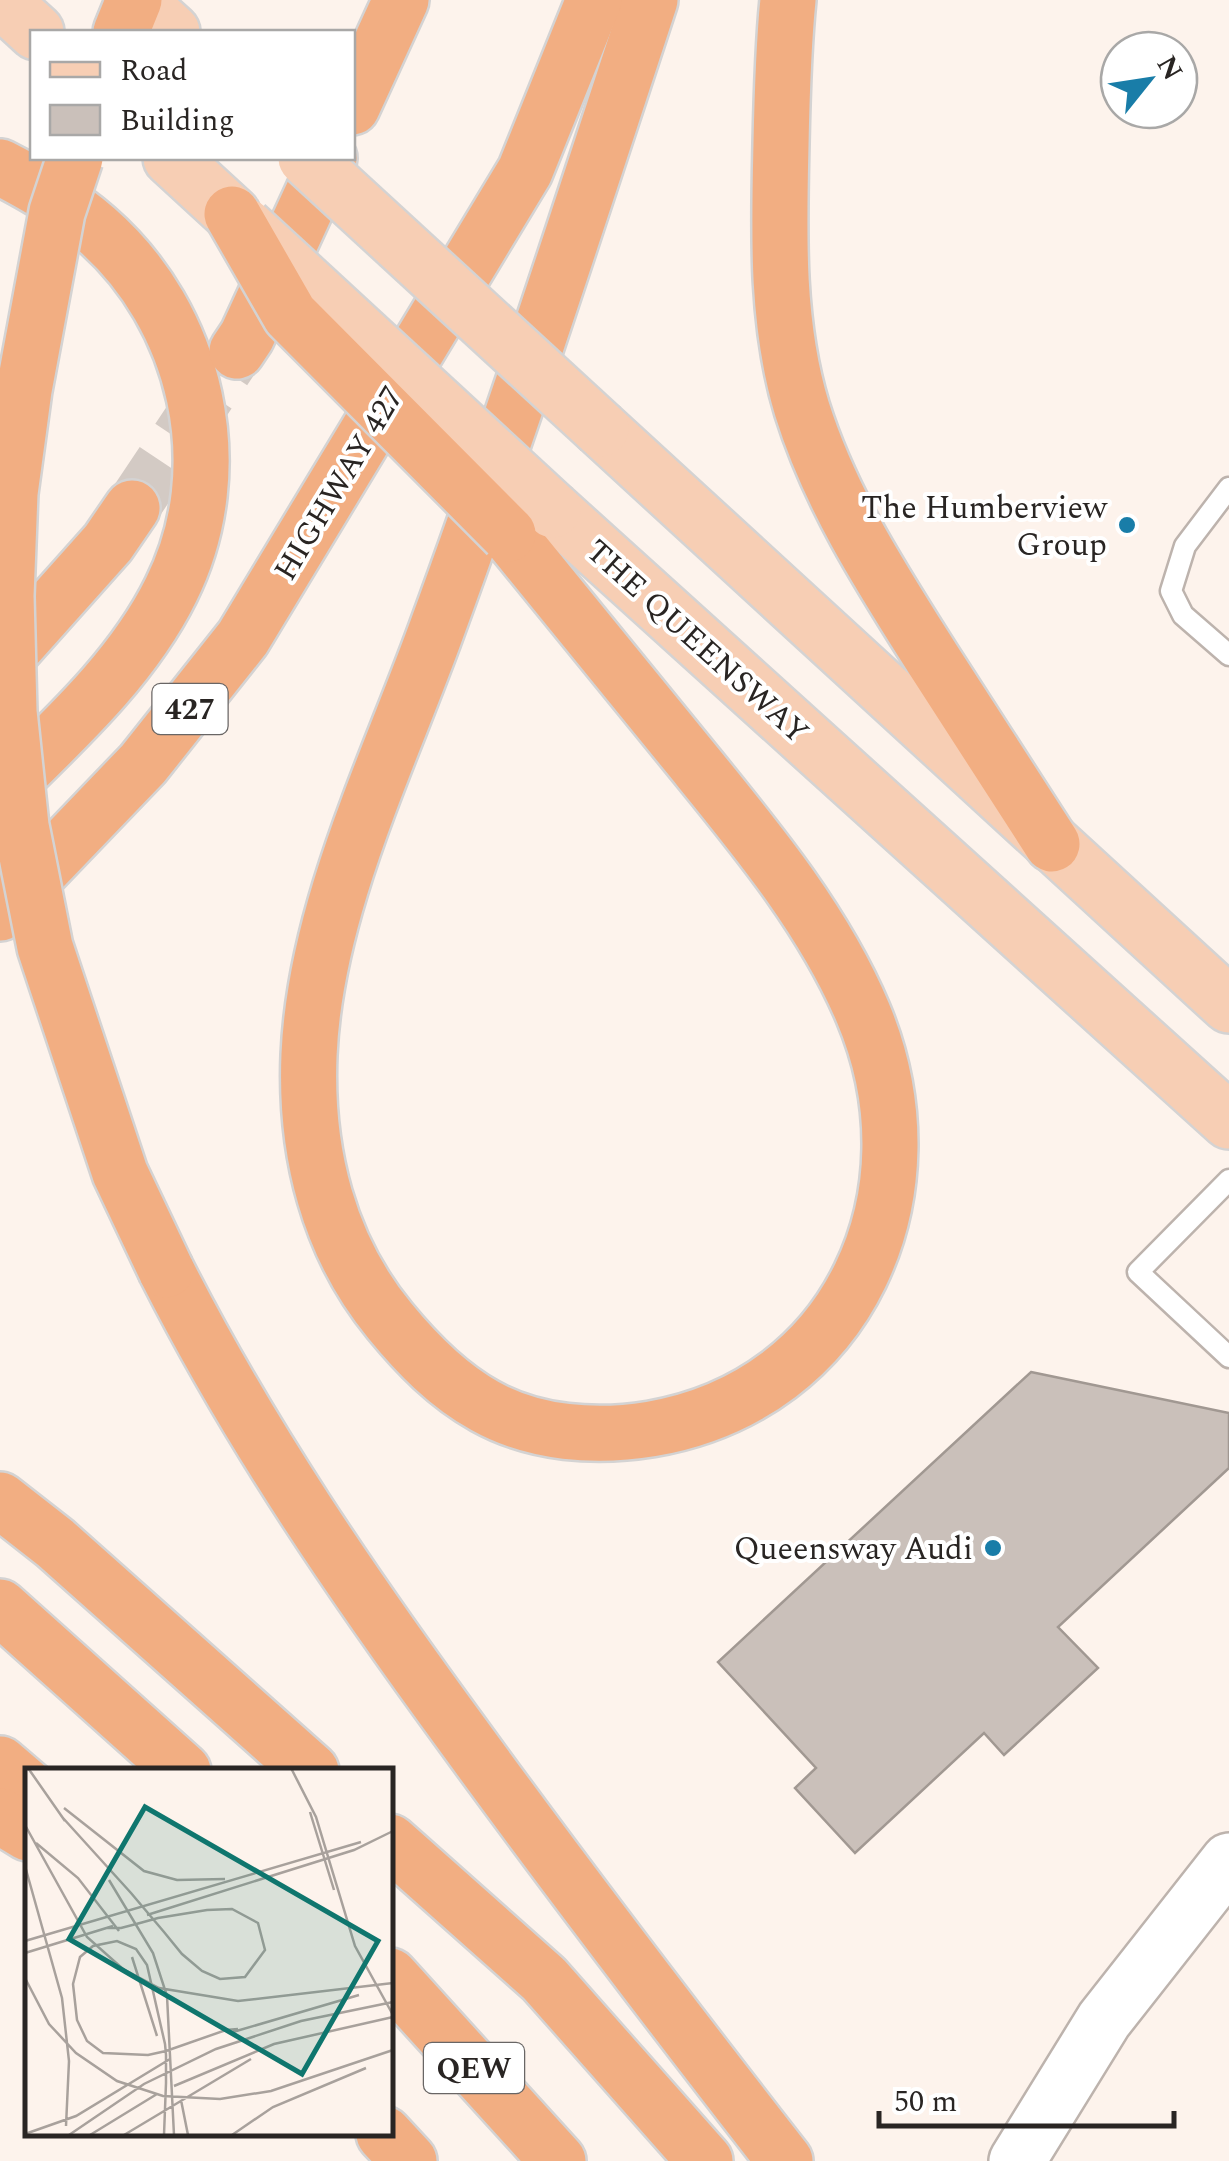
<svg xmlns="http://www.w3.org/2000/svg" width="1229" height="2161" font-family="Spectral,serif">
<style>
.building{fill:#cac0ba;stroke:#a19892;stroke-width:2.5}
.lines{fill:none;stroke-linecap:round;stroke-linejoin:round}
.motorway-tunnel{stroke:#d3cac4;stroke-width:55;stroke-dasharray:55 28;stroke-linecap:butt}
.service-casing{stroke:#bdb3ad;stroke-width:25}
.secondary-casing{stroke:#bdb3ad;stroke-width:60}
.primary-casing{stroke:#d4d3d3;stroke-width:60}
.motorway-casing{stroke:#d4d3d3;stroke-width:60}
.service{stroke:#fff;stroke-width:20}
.secondary{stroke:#fff;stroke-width:55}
.primary{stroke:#f7ceb4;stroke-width:55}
.motorway{stroke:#f2ae82;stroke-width:55}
.primary-bridge-casing{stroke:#d4d3d3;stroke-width:60;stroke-linecap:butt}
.motorway-bridge-casing{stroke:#d4d3d3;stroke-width:60;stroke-linecap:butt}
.primary-bridge{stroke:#f7ceb4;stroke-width:55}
.motorway-bridge{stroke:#f2ae82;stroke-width:55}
.poi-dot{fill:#197da8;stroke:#fff;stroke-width:4}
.labels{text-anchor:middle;stroke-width:8;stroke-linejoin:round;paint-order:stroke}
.shield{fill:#fff;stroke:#696665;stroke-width:2.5}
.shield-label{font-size:30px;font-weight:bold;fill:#292523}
.street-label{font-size:32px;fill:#292523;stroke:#fff}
.poi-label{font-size:32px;fill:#292523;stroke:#fff;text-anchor:end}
.inset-road{fill:none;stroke:#a8a19c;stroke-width:2.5}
.view{fill:#0f766e;fill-opacity:0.15;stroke:#0f766e;stroke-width:5}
.inset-edge{fill:none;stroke:#292523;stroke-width:5}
</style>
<rect width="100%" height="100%" fill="#fdf3ec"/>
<path class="building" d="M1031 1372 1229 1413V1468L1058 1627 1098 1668 1004 1755 984 1733 855 1853 795 1788 816 1768 718 1662Z"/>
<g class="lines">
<path class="motorway-tunnel" d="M132 508 237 351"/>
<defs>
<g id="service">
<path d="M1229 488 1185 546 1171 591 1183 615 1229 655"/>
<path d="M1229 1180 1138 1272 1229 1357"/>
</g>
<path id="secondary" d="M1017 2161 1104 2020 1229 1861"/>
<g id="primary">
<path d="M1 0 36 32"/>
<path d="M137 0 172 32"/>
<path d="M171 158 232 214"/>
<path d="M601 429 1229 1005"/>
<path d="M553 510 1229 1121"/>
</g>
<g id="motorway">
<path d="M788 0C783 48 782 96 781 144 779 232 776 324 802 409 830 499 882 579 932 658 972 720 1012 782 1052 844"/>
<path d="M121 32 134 0"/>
<path d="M352 107 401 0"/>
<path d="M0 167C35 185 66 203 96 229 197 317 232 468 171 590 132 669 62 732 0 793"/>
<path d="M237 351 247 336 329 158"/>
<path d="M508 534C568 607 628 681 688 755 753 835 823 918 863 1013 939 1193 850 1395 651 1429 596 1438 535 1434 485 1406 447 1385 417 1354 390 1321 328 1246 305 1152 309 1055 315 911 386 768 435 634 512 425 580 212 650 0"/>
<path d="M0 664 108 543 132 508"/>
<path d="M0 913 143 764 243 638 525 171 594 0"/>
<path d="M166 1270C250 1436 354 1587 464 1737 568 1880 676 2021 785 2161"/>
<path d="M0 1500 55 1543 311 1771"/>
<path d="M0 1607 183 1771"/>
<path d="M0 1764 28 1788"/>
<path d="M0 1816 28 1833"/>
<path d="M390 1842 544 1979 705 2161"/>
<path d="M390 1976 558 2161"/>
<path d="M384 2134 409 2161"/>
</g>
</defs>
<use href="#service" class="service-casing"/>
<use href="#secondary" class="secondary-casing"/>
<use href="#primary" class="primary-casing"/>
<use href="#motorway" class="motorway-casing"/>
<use href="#service" class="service"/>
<use href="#secondary" class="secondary"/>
<use href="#primary" class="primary"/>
<use href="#motorway" class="motorway"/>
<defs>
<g id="primary-bridge">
<path d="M306 158 601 429"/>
<path d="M245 226 553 510"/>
</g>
<g id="motorway-bridge">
<path d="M75 158 57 212 24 390 10 493 6 596 9 712 21 826 45 947 120 1173 166 1270"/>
<path d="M232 214 290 315 508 534"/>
</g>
</defs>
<use href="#primary-bridge" class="primary-bridge-casing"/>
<use href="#motorway-bridge" class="motorway-bridge-casing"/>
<use href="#primary-bridge" class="primary-bridge"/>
<use href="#motorway-bridge" class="motorway-bridge"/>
</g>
<g class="poi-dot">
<circle cx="1127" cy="525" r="10"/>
<circle cx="993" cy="1548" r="10"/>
</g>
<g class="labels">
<g class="shield">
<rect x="152.5" y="684" width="75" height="50" rx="8"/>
<rect x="424" y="2043" width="100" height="50" rx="8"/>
</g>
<g class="shield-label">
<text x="190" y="719">427</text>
<text x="474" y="2078">QEW</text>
</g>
<g class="street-label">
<text transform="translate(338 483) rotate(-59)" y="11">HIGHWAY 427</text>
<text transform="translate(698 641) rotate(42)" y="11">THE QUEENSWAY</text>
</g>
<g class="poi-label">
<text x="1107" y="518">The Humberview<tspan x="1107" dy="37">Group</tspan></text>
<text x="973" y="1559">Queensway Audi</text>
</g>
</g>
<g transform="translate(25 1768)">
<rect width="368" height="368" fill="#fdf3ec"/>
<path class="inset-road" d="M3 0 40 53M266 0 291 49 330 178 368 247M39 40 119 103 152 112 200 111M285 44 309 122M38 50 106 125 139 164 157 186 177 203 195 211 220 209 240 182 233 155 207 141 182 142 133 150 115 155 96 160H82M0 57 62 169 98 201 134 220 213 233 368 215M11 75 53 110 94 163M0 98 37 230 44 293 41 358M84 112 128 185 142 228 149 367M122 147 329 82 368 63M0 173 336 74M0 185 88 158M107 189 132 268M0 210 24 256 51 285 92 313 138 328 195 331 246 323 368 282M208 264 334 227M149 318 249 276 368 249M156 332 163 367M0 366 51 348 145 291M44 367 119 316 191 281 276 253 368 234M65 367 132 326M99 367 226 291M139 367 141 315V287L140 276 122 197 111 181 92 173 68 178 55 189 48 216 52 252 62 273 78 285 123 287 141 283 201 262 213 261M207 367 248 339 341 300"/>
<path class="view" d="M120 39 353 173 277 306 44 171Z"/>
<rect width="368" height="368" class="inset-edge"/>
</g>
<rect x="30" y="30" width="325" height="130" fill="#ffffff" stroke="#a9a8a7" stroke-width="2.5"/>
<rect x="50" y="62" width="50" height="15" fill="#f7ceb4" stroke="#a9a8a7" stroke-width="2.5"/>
<text x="120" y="80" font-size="30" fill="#292523">Road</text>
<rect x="50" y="105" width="50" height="30" fill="#cac0ba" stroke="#a9a8a7" stroke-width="2.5"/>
<text x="120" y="130" font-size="30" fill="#292523">Building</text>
<g transform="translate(1149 80) rotate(60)"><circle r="48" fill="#ffffff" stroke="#a9a8a7" stroke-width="2.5"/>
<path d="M0-8L18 38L0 25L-18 38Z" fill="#197da8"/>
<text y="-15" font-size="28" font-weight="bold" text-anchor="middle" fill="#292523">N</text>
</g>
<path d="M879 2111v15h295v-15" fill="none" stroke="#292523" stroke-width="5"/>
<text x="894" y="2111" font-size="30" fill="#292523" stroke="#ffffff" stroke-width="8" paint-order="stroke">50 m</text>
</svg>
